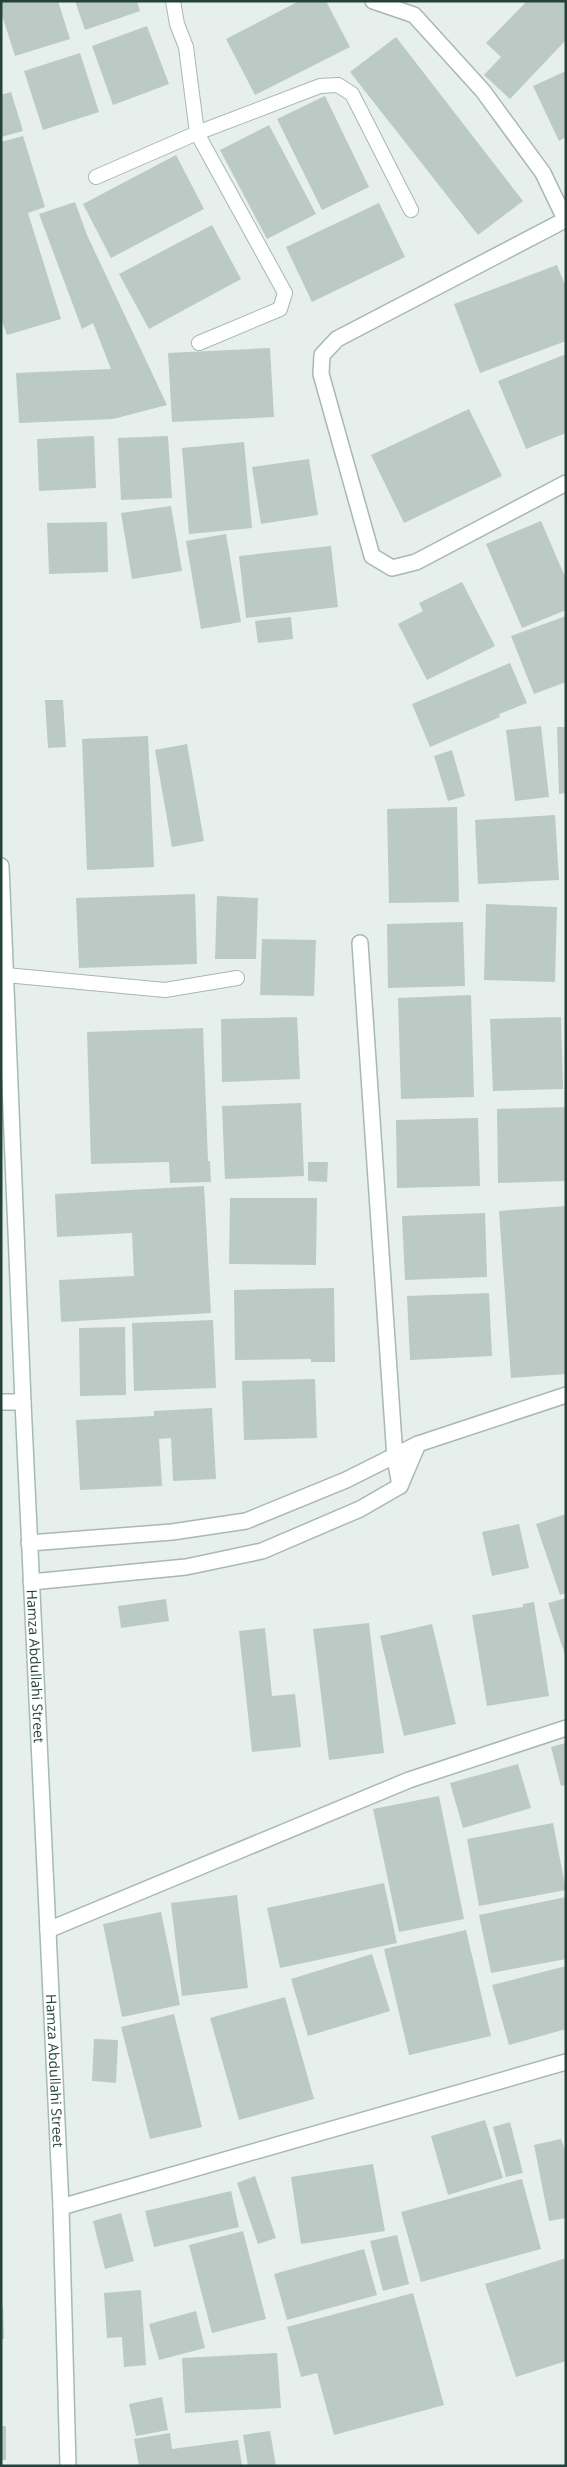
<svg xmlns="http://www.w3.org/2000/svg" width="567" height="2467" font-family="'Open Sans',sans-serif">
<style>
.building{fill:#bbcac4}
.lines{fill:none;stroke-linecap:round;stroke-linejoin:round}
.lane-casing{stroke:#a8b8b2;stroke-width:16}
.street-casing{stroke:#a8b8b2;stroke-width:18}
.secondary-casing{stroke:#a4bbb3;stroke-width:18}
.lane{stroke:#fff;stroke-width:14}
.street{stroke:#fff;stroke-width:15}
.secondary{stroke:#fff;stroke-width:15}
.labels{text-anchor:middle;stroke-width:5;stroke-linejoin:round;paint-order:stroke}
.street-label{font-size:14px;fill:#24423a;stroke:#f7fbf9}
</style>
<rect width="100%" height="100%" fill="#e6efeb"/>
<g class="building">
<path d="M1 1H58L70 39 15 56 1 12Z"/>
<path d="M75 1H137L140 11 85 30Z"/>
<path d="M299 1H326L350 47 255 95 226 39Z"/>
<path d="M527 1H566V40L510 99 484 75 501 57 486 43Z"/>
<path d="M147 26 169 84 113 105 92 46Z"/>
<path d="M396 37 523 201 478 235 350 72Z"/>
<path d="M80 53 99 112 43 130 24 71Z"/>
<path d="M566 71V137L559 141 533 86Z"/>
<path d="M11 92 23 131 1 137V95Z"/>
<path d="M325 96 369 187 322 210 277 119Z"/>
<path d="M269 125 316 214 267 239 220 150Z"/>
<path d="M23 136 45 207 28 213 61 319 7 335 1 318V142Z"/>
<path d="M176 155 204 209 111 258 83 204Z"/>
<path d="M75 202 87 235 167 405 113 419 19 423 16 373 111 369 93 323 82 329 39 214Z"/>
<path d="M379 203 405 257 312 302 286 247Z"/>
<path d="M212 225 241 279 149 329 119 274Z"/>
<path d="M557 265 566 287V341L480 373 454 304Z"/>
<path d="M270 348 274 417 172 422 168 353Z"/>
<path d="M566 354V433L526 449 498 381Z"/>
<path d="M469 409 502 476 404 523 371 455Z"/>
<path d="M94 436 96 488 39 491 37 439Z"/>
<path d="M168 436 172 498 121 500 118 438Z"/>
<path d="M244 442 252 528 189 534 182 448Z"/>
<path d="M309 459 318 515 261 524 252 467Z"/>
<path d="M171 506 182 571 132 579 121 513Z"/>
<path d="M541 521 566 579V610L522 628 486 544Z"/>
<path d="M107 522 108 572 49 574 47 523Z"/>
<path d="M226 534 241 622 201 629 186 541Z"/>
<path d="M331 546 338 607 246 618 239 556Z"/>
<path d="M462 582 495 646 427 680 398 624 423 611 419 603Z"/>
<path d="M566 616V682L534 694 511 636Z"/>
<path d="M291 617 293 639 258 643 255 621Z"/>
<path d="M510 663 527 703 499 714 500 717 430 747 412 704Z"/>
<path d="M45 700H63L66 747 48 748Z"/>
<path d="M541 726 549 797 515 801 506 730Z"/>
<path d="M557 727H566V793L559 794Z"/>
<path d="M148 736 154 867 87 870 82 739Z"/>
<path d="M187 744 204 841 172 847 155 750Z"/>
<path d="M452 750 465 796 448 801 434 756Z"/>
<path d="M457 807 459 902 389 903 387 809Z"/>
<path d="M555 815 559 880 478 884 475 820Z"/>
<path d="M195 894 197 964 79 968 76 898Z"/>
<path d="M217 896 258 898 256 959H215Z"/>
<path d="M486 904 557 907 555 982 484 980Z"/>
<path d="M463 922 465 986 388 988 387 924Z"/>
<path d="M262 939 316 940 314 996 260 995Z"/>
<path d="M471 995 474 1097 401 1099 398 998Z"/>
<path d="M297 1017 300 1079 222 1082 221 1019Z"/>
<path d="M561 1017 563 1089 493 1091 490 1019Z"/>
<path d="M203 1028 208 1161H210L211 1182 170 1183 169 1162 91 1164 87 1032Z"/>
<path d="M301 1103 304 1176 225 1179 222 1106Z"/>
<path d="M566 1107V1181L498 1183 497 1109Z"/>
<path d="M478 1118 480 1186 397 1188 396 1120Z"/>
<path d="M308 1162H328L327 1182 308 1181Z"/>
<path d="M204 1186 211 1313 61 1322 59 1280 134 1276 132 1233 57 1237 55 1194Z"/>
<path d="M230 1198H317L316 1265 229 1264Z"/>
<path d="M566 1206V1374L511 1378 499 1211Z"/>
<path d="M485 1213 487 1277 405 1280 402 1216Z"/>
<path d="M334 1288 335 1362H311V1359L235 1360 234 1290Z"/>
<path d="M489 1293 492 1356 410 1360 407 1296Z"/>
<path d="M213 1320 216 1388 134 1391 132 1323Z"/>
<path d="M125 1327 126 1395 80 1396 79 1328Z"/>
<path d="M315 1379 317 1438 244 1440 242 1381Z"/>
<path d="M212 1408 216 1479 173 1481 171 1438 159 1439 162 1486 80 1490 76 1420 154 1416V1411Z"/>
<path d="M566 1514V1593L560 1595 536 1524Z"/>
<path d="M519 1524 529 1568 492 1576 482 1532Z"/>
<path d="M566 1598V1655H565L548 1603Z"/>
<path d="M166 1599 169 1621 121 1628 118 1606Z"/>
<path d="M534 1602 549 1696 487 1706 472 1615 523 1607V1604Z"/>
<path d="M369 1623 384 1753 329 1760 313 1629Z"/>
<path d="M432 1624 456 1724 404 1736 380 1636Z"/>
<path d="M265 1628 272 1696 295 1694 301 1747 252 1752 239 1631Z"/>
<path d="M566 1743V1785L561 1786 551 1747Z"/>
<path d="M518 1764 531 1808 463 1828 450 1783Z"/>
<path d="M439 1796 464 1919 399 1932 373 1809Z"/>
<path d="M553 1823 566 1890 479 1906 467 1839Z"/>
<path d="M384 1883 397 1943 280 1968 267 1908Z"/>
<path d="M237 1895 248 1988 182 1996 171 1903Z"/>
<path d="M566 1897V1959L491 1973 479 1915Z"/>
<path d="M161 1912 180 2005 122 2017 103 1924Z"/>
<path d="M466 1930 491 2036 409 2055 384 1949Z"/>
<path d="M372 1954 390 2011 308 2036 291 1979Z"/>
<path d="M566 1966V2029L509 2045 492 1985Z"/>
<path d="M285 1997 314 2099 239 2120 210 2018Z"/>
<path d="M174 2014 202 2127 150 2139 121 2027Z"/>
<path d="M94 2039 118 2040 116 2083 92 2081Z"/>
<path d="M485 2120 503 2178 448 2195 431 2136Z"/>
<path d="M510 2122 523 2173 506 2177 493 2127Z"/>
<path d="M561 2139 566 2153V2218L549 2221 534 2145Z"/>
<path d="M373 2164 385 2231 301 2244 291 2177Z"/>
<path d="M255 2176 276 2238 258 2244 237 2183Z"/>
<path d="M522 2179 541 2249 421 2282 401 2212Z"/>
<path d="M231 2191 239 2227 154 2247 145 2211Z"/>
<path d="M121 2213 134 2261 105 2269 93 2221Z"/>
<path d="M243 2231 266 2319 212 2333 189 2245Z"/>
<path d="M397 2235 409 2284 383 2291 370 2241Z"/>
<path d="M364 2249 377 2295 287 2320 274 2274Z"/>
<path d="M566 2258V2361L516 2377 485 2284Z"/>
<path d="M141 2290 146 2365 124 2367 122 2337 107 2338 104 2293Z"/>
<path d="M413 2293 444 2405 334 2435 317 2373 301 2377 287 2327Z"/>
<path d="M3 2306 4 2339H1V2307Z"/>
<path d="M196 2311 205 2348 159 2360 149 2324Z"/>
<path d="M277 2353 281 2408 185 2413 182 2358Z"/>
<path d="M162 2397 168 2430 136 2436 129 2404Z"/>
<rect x="1" y="2426" width="5" height="34"/>
<path d="M270 2431 276 2466H248L243 2435Z"/>
<path d="M170 2433 172 2449 238 2440 242 2466H139L134 2439Z"/>
</g>
<g class="lines">
<defs>
<g id="lane">
<path d="M173 1 177 24 186 47 197 133 285 293 280 309 199 343"/>
<path d="M96 177 197 133 320 86 338 85 352 94 411 210"/>
<path d="M6 975 165 990 237 978"/>
</g>
<g id="street">
<path d="M373 1 414 15 483 91 543 173 566 221"/>
<path d="M565 220 337 339 322 355 321 374 372 556 392 568 416 562 566 483"/>
<path d="M360 943 395 1458 400 1486"/>
<path d="M1 1402H23"/>
<path d="M29 1543 172 1532 246 1521 346 1480 418 1444 566 1395"/>
<path d="M31 1582 186 1567 262 1551 360 1509 400 1486 418 1444"/>
<path d="M48 1930 409 1780 566 1728"/>
<path d="M61 2207 566 2062"/>
</g>
<g id="secondary">
<path id="s1" d="M1 866 23 1402 61 2207 68 2466"/>
</g>
</defs>
<use href="#lane" class="lane-casing"/>
<use href="#street" class="street-casing"/>
<use href="#secondary" class="secondary-casing"/>
<use href="#lane" class="lane"/>
<use href="#street" class="street"/>
<use href="#secondary" class="secondary"/>
</g>
<g class="labels">
<g class="street-label">
<text dy="5" stroke="none"><textPath href="#s1" startOffset="801">Hamza Abdullahi Street</textPath></text>
<text dy="5" stroke="none"><textPath href="#s1" startOffset="1206">Hamza Abdullahi Street</textPath></text>
</g>
</g>
<rect width="567" height="2467" fill="none" stroke="#24423a" stroke-width="5"/>
</svg>
